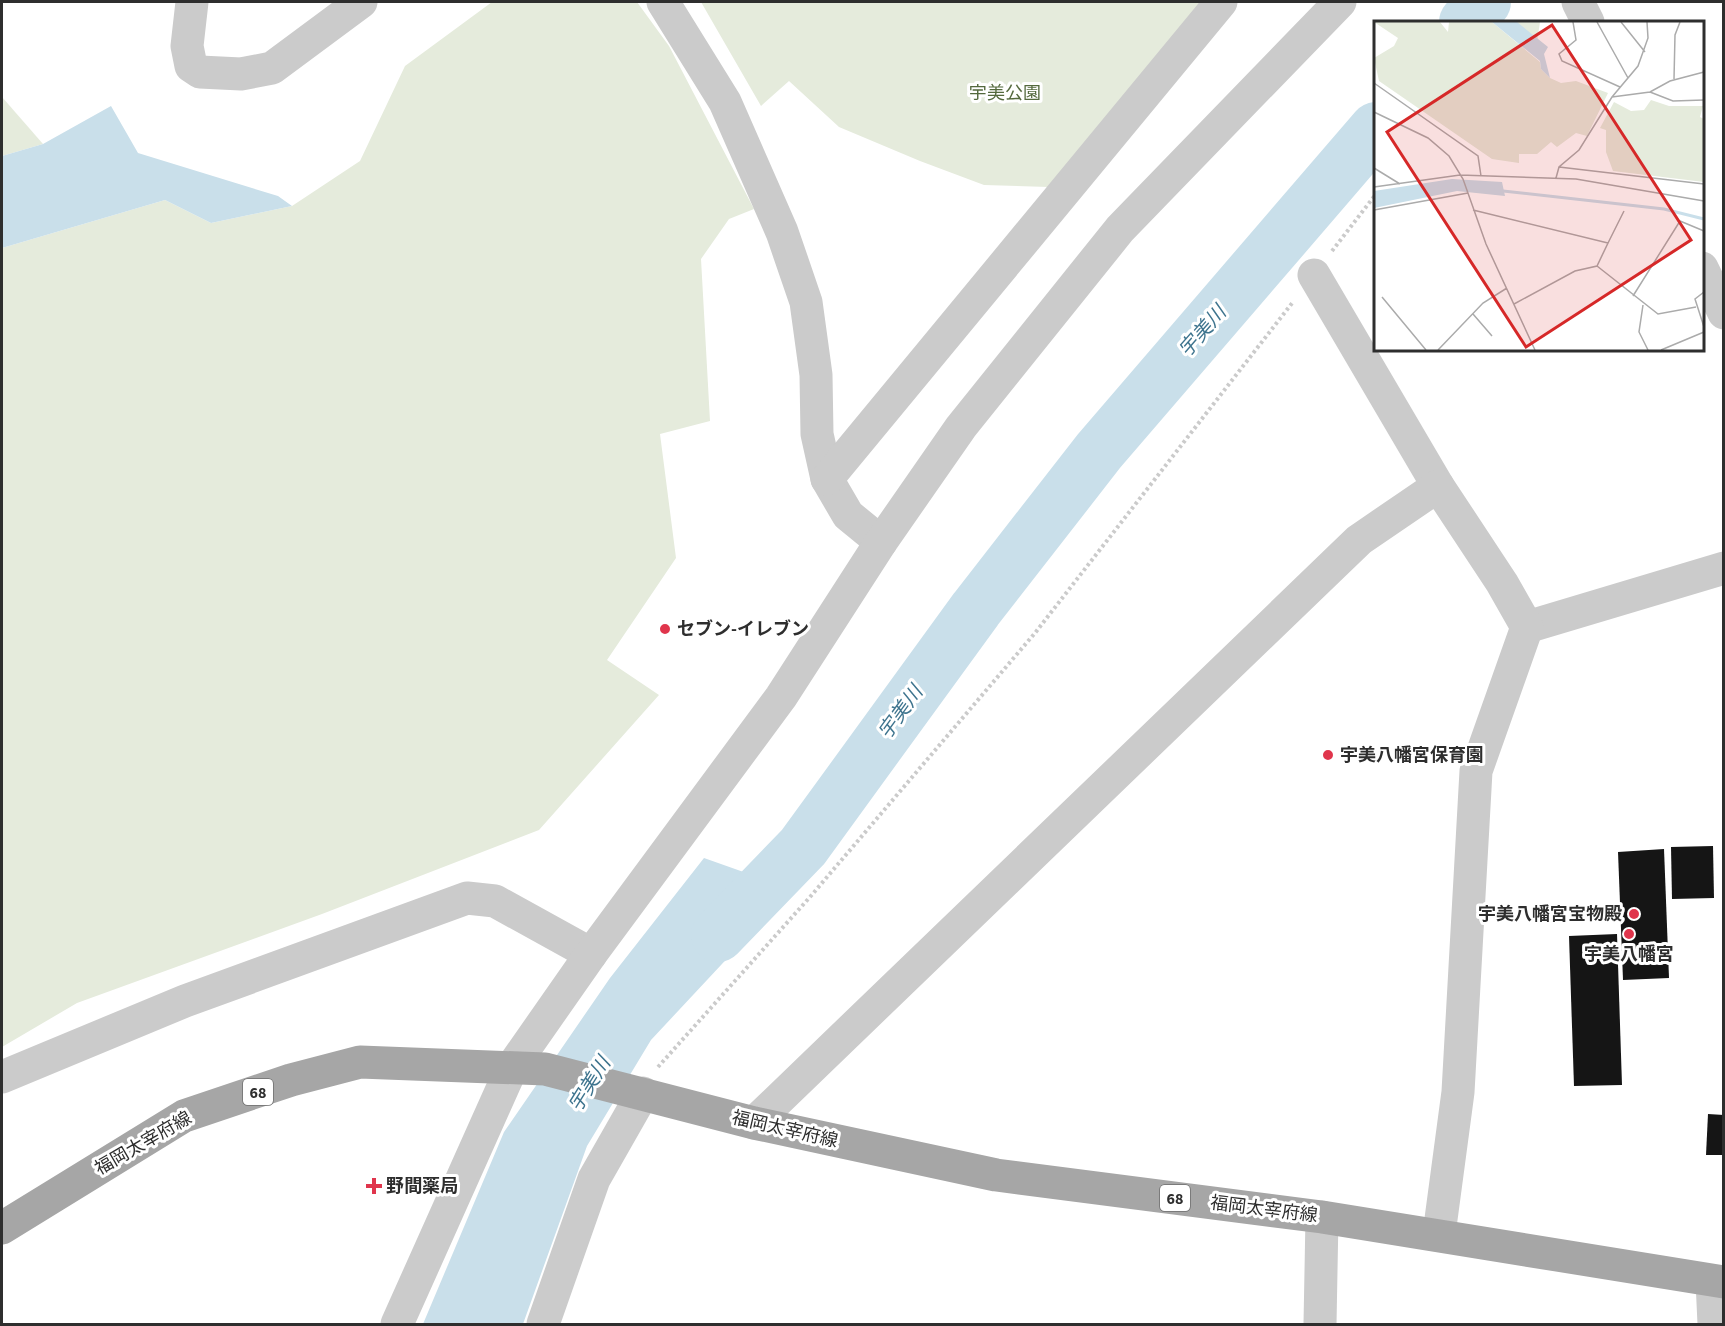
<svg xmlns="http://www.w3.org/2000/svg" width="1725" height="1326" font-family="'Source Sans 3','Noto Sans JP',sans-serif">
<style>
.green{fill:#e5ebdc}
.water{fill:#c9dfea}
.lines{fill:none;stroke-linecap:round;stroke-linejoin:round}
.river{stroke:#c9dfea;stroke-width:54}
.building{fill:#151515}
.path{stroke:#cbcbcb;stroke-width:4;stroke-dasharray:3 3;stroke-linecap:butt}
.minor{stroke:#cbcbcb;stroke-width:33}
.major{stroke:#a6a6a6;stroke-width:33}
.poi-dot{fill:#e0354c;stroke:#fff;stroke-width:2}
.labels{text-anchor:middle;stroke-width:6;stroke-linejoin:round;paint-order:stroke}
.shield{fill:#fff;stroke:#6d6d6d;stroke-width:1.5}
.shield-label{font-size:16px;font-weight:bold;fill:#2e2e2e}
.park-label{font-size:18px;fill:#54693d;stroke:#fff}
.poi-label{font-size:18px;font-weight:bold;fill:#2e2e2e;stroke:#fff;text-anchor:start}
.street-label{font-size:18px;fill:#2e2e2e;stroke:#fff}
.water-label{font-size:20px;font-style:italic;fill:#3e748e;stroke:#fff}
.inset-river{fill:none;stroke:#c9dfea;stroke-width:3}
.inset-road{fill:none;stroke:#ababab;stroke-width:1.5}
.view{fill:#d62828;fill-opacity:0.15;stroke:#d62828;stroke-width:3}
.inset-edge{fill:none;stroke:#2e2e2e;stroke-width:3}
</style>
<rect width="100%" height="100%" fill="#fff"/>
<g class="green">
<path d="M492 2H637L669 46 754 209 729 219 701 259 710 421 660 434 676 558 607 660 659 695 539 830 322 914 77 1003 2 1047V248L165 200 211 223 292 206 360 161 405 66Z"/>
<path d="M701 2H1204L1049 187 984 185 920 161 839 127 789 81 761 106Z"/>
<path d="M2 97 43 144 2 156Z"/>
</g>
<g class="water">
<path d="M111 106 138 153 278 196 292 206 211 223 165 200 2 248V156L43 144Z"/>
<path d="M704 858 792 889 651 1040 587 1146 523 1324H423L504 1132 610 978Z"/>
</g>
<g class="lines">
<g class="river">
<path d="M1466 22 1484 2"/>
<path d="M718 935 803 847 976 609 1099 451 1376 129"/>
</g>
</g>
<g class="building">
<path d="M1713 846 1714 898 1672 899 1671 847Z"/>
<path d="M1664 849 1669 978 1623 980 1618 852Z"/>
<path d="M1617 934 1622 1085 1574 1086 1569 936Z"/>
<path d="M1708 1114 1724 1115V1155H1706Z"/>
</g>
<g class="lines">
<g class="path">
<path d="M1332 251 1376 194"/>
<path d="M658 1067 810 897 1035 633 1293 302"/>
</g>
<g class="minor">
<path d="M192 2 187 46 191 66 200 72 241 74 272 68 361 2"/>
<path d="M663 2 725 102 782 232 806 302 816 375 817 434 827 479 848 515 881 542"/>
<path d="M1578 2 1588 22"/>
<path d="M1702 268 1724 313"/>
<path d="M1314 275 1438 486"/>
<path d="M827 479 1221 2"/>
<path d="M1527 627 1724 568"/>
<path d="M2 1077 185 1001 467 898 495 901 591 954"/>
<path d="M754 1123 1359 540 1438 486 1502 583 1527 627 1476 771 1458 1092 1439 1234"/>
<path d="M1712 1281 1714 1324"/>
<path d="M397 1324 512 1067 591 954 781 697 881 542 961 427 1120 229 1340 2"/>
<path d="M543 1324 594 1179 643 1093"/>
<path d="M1320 1324 1322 1217"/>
</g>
<path class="major" d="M2 1228 184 1116 291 1080 360 1062 545 1069 754 1123 996 1175 1322 1217 1724 1282"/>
</g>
<g class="poi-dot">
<circle cx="665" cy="629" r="6"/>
<circle cx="1328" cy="755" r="6"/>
<circle cx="1634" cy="914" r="6"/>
<circle cx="1629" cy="934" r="6"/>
<path d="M371 1177h6v6h6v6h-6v6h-6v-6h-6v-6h6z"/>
</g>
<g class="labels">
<g class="shield">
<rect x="243" y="1079" width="30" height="26" rx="4.5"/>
<rect x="1160" y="1185" width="30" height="26" rx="4.5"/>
</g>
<g class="shield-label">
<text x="258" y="1098">68</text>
<text x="1175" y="1204">68</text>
</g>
<g class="park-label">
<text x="1005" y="99">宇美公園</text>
</g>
<g class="poi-label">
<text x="677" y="635">セブン-イレブン</text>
<text x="1340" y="761">宇美八幡宮保育園</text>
<text x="1622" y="920" text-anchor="end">宇美八幡宮宝物殿</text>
<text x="1629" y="960" text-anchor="middle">宇美八幡宮</text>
<text x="386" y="1192">野間薬局</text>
</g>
<g class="street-label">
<text transform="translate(785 1129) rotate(13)" y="6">福岡太宰府線</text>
<text transform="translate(143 1143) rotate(-30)" y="6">福岡太宰府線</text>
<text transform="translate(1264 1209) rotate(7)" y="6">福岡太宰府線</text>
</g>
<g class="water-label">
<text transform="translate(1202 331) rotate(-49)" y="7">宇美川</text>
<text transform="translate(900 712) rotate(-54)" y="7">宇美川</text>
<text transform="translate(589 1084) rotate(-58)" y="7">宇美川</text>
</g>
</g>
<g transform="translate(1374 21)">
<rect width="330" height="330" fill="#fff"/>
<path d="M0 1H66L74 11 75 1H118L166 41 167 48 176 57 187 62 202 60 234 72 213 115 202 112 183 126 177 121 163 133H145V142L118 138 5 60 0 37 20 25 24 17ZM166 1 163 21 142 2 143 1ZM277 79 295 85H329L326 96 330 98V161L239 150 232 131V109L226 107 240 81 257 90 270 89Z" fill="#e5ebdc"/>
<path d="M118 1H143L174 26 170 33 176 57 167 48 166 40ZM78 158 128 161 131 175 83 170 0 187V170Z" fill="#c9dfea"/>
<path class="inset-river" d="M120 169 290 188 330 198"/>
<path class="inset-road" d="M199 1 202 19 185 33 188 40 246 66M223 1 254 57M247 1 271 31M300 58 301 14 306 1M0 62 104 135 107 155M276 71 299 80 330 79M238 76 276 71 296 60 330 51M0 91 54 117 75 135 89 158 112 223 161 329M185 146 330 163M0 147 26 163M182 157 185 146 205 129 238 76 264 45 274 17 273 1M0 166 86 154 202 158 330 180M0 189 94 172M99 189 234 222 223 245 201 250 140 283M234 222 250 190M223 245 284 293 322 286M330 271 321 278 330 306M259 275 306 200 330 210M8 276 52 329M269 284 265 311 274 329M99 293 118 315M64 329 109 282 133 267M287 329 330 311"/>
<path class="view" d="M178 4 317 219 152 326 13 111Z"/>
<rect width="330" height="330" class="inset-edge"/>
</g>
<rect width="1725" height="1326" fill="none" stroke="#2e2e2e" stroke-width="6"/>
</svg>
